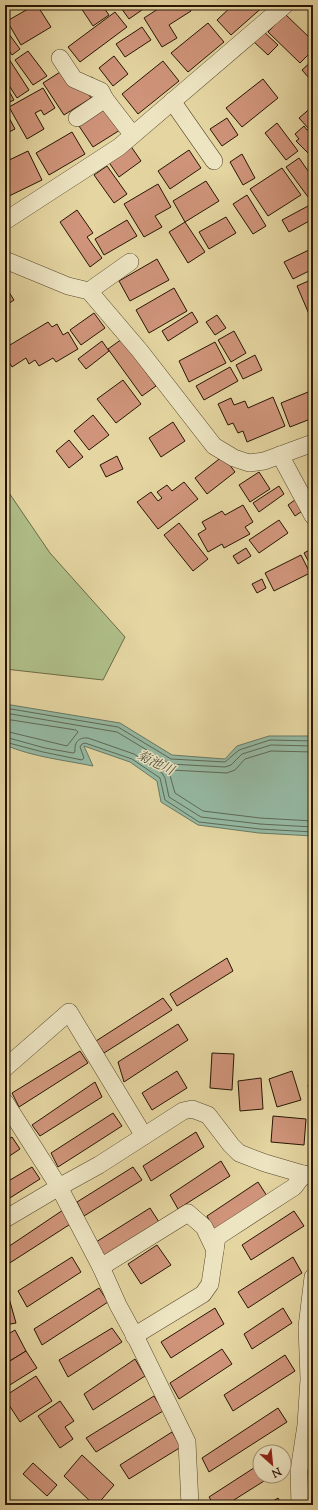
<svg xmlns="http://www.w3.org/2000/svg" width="318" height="1510" font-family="'Sorts Mill Goudy','Noto Serif JP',serif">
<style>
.green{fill:#afbe88;stroke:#6b6a46}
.water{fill:#95b9a3;stroke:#697863}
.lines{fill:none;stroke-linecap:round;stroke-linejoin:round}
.shore{stroke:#5e6853;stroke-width:1}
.building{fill:#cf947a;stroke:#271603}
.minor-casing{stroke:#56462a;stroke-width:18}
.minor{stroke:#ede4c2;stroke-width:17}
.labels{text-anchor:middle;stroke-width:3;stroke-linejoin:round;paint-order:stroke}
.water-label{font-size:13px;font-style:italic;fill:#4e4f3b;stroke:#ede4c2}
</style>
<rect width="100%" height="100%" fill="#e4d5a1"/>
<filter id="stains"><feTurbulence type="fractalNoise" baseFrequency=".005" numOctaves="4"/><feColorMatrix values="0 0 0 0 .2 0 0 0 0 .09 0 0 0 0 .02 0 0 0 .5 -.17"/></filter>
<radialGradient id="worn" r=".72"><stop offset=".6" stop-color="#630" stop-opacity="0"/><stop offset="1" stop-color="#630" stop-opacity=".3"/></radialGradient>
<path class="green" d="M5 487 50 553 125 637 103 680 5 669Z"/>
<path class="water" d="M5 704 120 723 172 755 225 759 237 746 269 736H309L313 737V836L259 833 198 825 161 802 157 781 130 762 84 746 93 766C64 760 33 757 5 745Z"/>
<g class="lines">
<g class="shore">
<path d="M5 708 118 727 171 759 225 762 239 750 270 740 313 741"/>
<path d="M5 713 117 732 170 764 225 767 231 765 242 754 271 745 313 746"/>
<path d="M5 719 76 730 78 732 67 746 5 731"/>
<path d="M5 737 45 748 73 753 75 752C74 743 78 737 88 738L134 754 162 773 165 778 169 797 201 817 260 824 313 827"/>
<path d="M5 742 43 752 82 760 84 758 80 747 82 744 85 743 132 759 160 778 165 800 199 822 260 829 313 832"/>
<path d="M313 752 271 751 245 759 235 770 227 773 171 770 169 772 175 793 203 811 260 818 313 821"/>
</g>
</g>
<g class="building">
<path d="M35 5H37L51 27 21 45 7 21Z"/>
<path d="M79 5H102L109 15 93 26Z"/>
<path d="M119 5H149L129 19Z"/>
<path d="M164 5H188L191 11 169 25 177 38 162 47 144 18Z"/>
<path d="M233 5H265L231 35 217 20Z"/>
<path d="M115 12 127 27 80 62 68 47Z"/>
<path d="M285 14 313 41V50L300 63 268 32Z"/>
<path d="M208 23 224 42 188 72 171 53Z"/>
<path d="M142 27 151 40 125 57 116 44Z"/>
<path d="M6 30 20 49 12 55 5 45Z"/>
<path d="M263 31 278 45 268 55 253 41Z"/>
<path d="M28 51 47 76 33 85 15 60Z"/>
<path d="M5 53 29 90 17 98 5 79Z"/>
<path d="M114 56 128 74 113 86 99 68Z"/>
<path d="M313 60V74L309 78 302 70Z"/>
<path d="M163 61 179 81 138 114 122 94Z"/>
<path d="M71 65 82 82 92 77 99 88 89 95 91 98 64 115 43 83Z"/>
<path d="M263 79 278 98 242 127 226 108Z"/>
<path d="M5 84 14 100 5 104Z"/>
<path d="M43 88 55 108 44 115 41 110 35 113 44 129 27 139 9 107Z"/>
<path d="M113 100 128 125 93 147 77 123Z"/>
<path d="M313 106V155L311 153 310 155 296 141 299 139 295 134 304 126 307 130 309 129 299 118Z"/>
<path d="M5 110 15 129 9 132 5 124Z"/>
<path d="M227 118 238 135 222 146 210 129Z"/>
<path d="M277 123 298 151 286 160 265 133Z"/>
<path d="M72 132 85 154 49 175 36 153Z"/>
<path d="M130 145 141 161 119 177 108 161Z"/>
<path d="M189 150 201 168 170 189 158 171Z"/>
<path d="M28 151 42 180 5 198V162Z"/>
<path d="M242 154 255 178 243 185 230 162Z"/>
<path d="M299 158 313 178V194L308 197 286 167Z"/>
<path d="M107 166 127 194 114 203 94 175Z"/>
<path d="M282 168 301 195 268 216 250 189Z"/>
<path d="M206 181 219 201 185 222 173 201Z"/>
<path d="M158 184 171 207 155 216 162 227 144 237 124 204Z"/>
<path d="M247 195 266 226 253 234 233 204Z"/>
<path d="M308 206 313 214V219L289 232 282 220Z"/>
<path d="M77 210 93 233 87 237 102 258 90 267 60 222Z"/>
<path d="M226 217 236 233 209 249 199 232Z"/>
<path d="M127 220 137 236 104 255 95 239Z"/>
<path d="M185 222 205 252 188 263 169 232Z"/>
<path d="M313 248V269L293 279 284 262Z"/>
<path d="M157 259 169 280 130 301 119 281Z"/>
<path d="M313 279V312L309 314 297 286Z"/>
<path d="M5 286 14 300 5 306Z"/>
<path d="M174 288 187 311 149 333 136 310Z"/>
<path d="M192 312 198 322 168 341 162 331Z"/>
<path d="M94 313 105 328 81 345 70 330Z"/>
<path d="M217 315 226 328 215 335 206 322Z"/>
<path d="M48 322 52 327 57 324 63 335 68 332 78 349 56 362 53 358 39 366 35 360 29 364 26 358 12 367 5 355V348Z"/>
<path d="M234 331 246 353 231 362 218 340Z"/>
<path d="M122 339 156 386 142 396 108 349Z"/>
<path d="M102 341 109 351 86 369 78 359Z"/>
<path d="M215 342 226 363 189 382 179 361Z"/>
<path d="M255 355 262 370 243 379 236 365Z"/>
<path d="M230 367 238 381 204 400 196 386Z"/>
<path d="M123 380 141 404 116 423 97 399Z"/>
<path d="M313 390V418L290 427 281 403Z"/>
<path d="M273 397 285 426 247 442 243 431 238 433 233 423 228 425 218 404 231 398 234 405 245 401 248 408Z"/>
<path d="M93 415 109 435 89 450 74 431Z"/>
<path d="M173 422 185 441 161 457 149 438Z"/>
<path d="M69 440 83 457 69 468 56 451Z"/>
<path d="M117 456 123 469 106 477 100 465Z"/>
<path d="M223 456 235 472 207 494 195 478Z"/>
<path d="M259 472 270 489 250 502 239 485Z"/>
<path d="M184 482 198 499 158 529 137 502 151 492 158 501 162 498 157 492 167 485 172 491Z"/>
<path d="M279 486 284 494 259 512 253 503Z"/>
<path d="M303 494 311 505 295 516 288 505Z"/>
<path d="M243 505 253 522 245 527 250 534 224 548 222 544 208 552 198 534 206 529 202 522 222 511 225 515Z"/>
<path d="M279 520 288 533 259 553 249 540Z"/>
<path d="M179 523 208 559 193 571 164 535Z"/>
<path d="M246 548 251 556 238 564 233 556Z"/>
<path d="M313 548V567L312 568 304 553Z"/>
<path d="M301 555 310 573 274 591 265 573Z"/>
<path d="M262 579 266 588 257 593 252 584Z"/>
<path d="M227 958 233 971 177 1006 170 994Z"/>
<path d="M163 998 172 1010 104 1053 96 1041Z"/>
<path d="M178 1024 188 1040 124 1082 118 1062Z"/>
<path d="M80 1051 88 1063 19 1107 12 1093Z"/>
<path d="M212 1053 234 1054 232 1090 210 1088Z"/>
<path d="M177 1071 187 1088 152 1110 142 1093Z"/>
<path d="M292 1071 301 1100 277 1107 269 1079Z"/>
<path d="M261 1078 263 1109 240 1111 238 1081Z"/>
<path d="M95 1082 102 1097 40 1136 32 1125Z"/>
<path d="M313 1084V1108L308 1085Z"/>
<path d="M113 1113 122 1126 58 1167 51 1153Z"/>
<path d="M273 1116 306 1119 304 1145 271 1142Z"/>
<path d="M196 1132 204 1147 151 1181 143 1166Z"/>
<path d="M12 1137 20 1149 5 1159V1141Z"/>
<path d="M221 1161 230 1176 178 1209 170 1195Z"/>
<path d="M32 1167 40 1179 5 1201V1183Z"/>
<path d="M133 1167 142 1180 84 1216 77 1202Z"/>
<path d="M258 1182 267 1196 214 1230 207 1216Z"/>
<path d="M150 1208 159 1222 105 1256 96 1242Z"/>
<path d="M63 1210 72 1223 5 1266V1249Z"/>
<path d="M294 1211 304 1226 251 1260 242 1245Z"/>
<path d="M157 1245 171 1265 141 1284 128 1264Z"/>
<path d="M72 1257 81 1272 27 1307 18 1291Z"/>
<path d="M293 1257 302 1273 248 1308 238 1292Z"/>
<path d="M5 1284 16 1323 5 1325Z"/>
<path d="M99 1288 108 1302 42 1345 34 1329Z"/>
<path d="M215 1308 224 1324 171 1358 161 1342Z"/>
<path d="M283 1308 292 1323 252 1349 244 1334Z"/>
<path d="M112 1328 122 1342 68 1377 59 1360Z"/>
<path d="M15 1330 26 1351 5 1364V1336Z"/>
<path d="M222 1349 232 1364 179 1399 170 1383Z"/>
<path d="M26 1351 37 1368 5 1388V1364Z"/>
<path d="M285 1355 295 1371 233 1411 224 1395Z"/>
<path d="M135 1359 145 1376 93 1410 84 1394Z"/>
<path d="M36 1376 52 1401 20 1422 5 1399V1396Z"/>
<path d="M154 1396 163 1411 96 1452 86 1438Z"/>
<path d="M60 1401 74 1421 65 1427 73 1439 60 1448 38 1416Z"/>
<path d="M278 1408 287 1422 209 1472 202 1458Z"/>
<path d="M172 1432 181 1447 129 1479 120 1465Z"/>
<path d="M82 1455 114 1485 97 1505H94L64 1476Z"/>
<path d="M33 1463 57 1485 47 1496 23 1474Z"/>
<path d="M260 1464V1476H272L226 1505H214L209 1497Z"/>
<path d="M278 1498 282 1505H267Z"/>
</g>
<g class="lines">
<defs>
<g id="minor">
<path d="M60 58 74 79 101 91 105 99"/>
<path d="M172 101 214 161"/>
<path d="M77 118 105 99 132 134"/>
<path d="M5 221 119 147 285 5"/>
<path d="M5 260 68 286 89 291 140 351 214 446 234 458 249 463 264 461 313 443"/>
<path d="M89 291 130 262"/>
<path d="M280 455 313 516"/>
<path d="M5 1068 69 1012 144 1136"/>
<path d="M5 1102 59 1187 5 1219"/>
<path d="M101 1267 188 1213 204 1227 215 1250"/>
<path d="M134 1336 203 1294 210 1284 217 1237 294 1187 304 1174"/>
<path d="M190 1505 187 1442 137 1340 118 1305 101 1267 59 1187 99 1165 183 1111 192 1109 208 1115 231 1145 239 1153 265 1163 313 1177"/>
<path d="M300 1505 299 1471 306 1425 309 1379 307 1327 313 1277"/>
</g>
</defs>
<use href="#minor" class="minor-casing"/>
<use href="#minor" class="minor"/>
</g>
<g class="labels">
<g class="water-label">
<text transform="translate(156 762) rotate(26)" y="5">菊池川</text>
</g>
</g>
<rect width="318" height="1510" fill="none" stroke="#e4d5a1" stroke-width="20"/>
<rect x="6" y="6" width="306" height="1498" fill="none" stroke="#271603" stroke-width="2"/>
<rect x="10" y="10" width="298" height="1490" fill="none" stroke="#271603"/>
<g transform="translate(272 1464) rotate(153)"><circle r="19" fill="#ede4c2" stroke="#9e9276"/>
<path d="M0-3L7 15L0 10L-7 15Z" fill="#8f2418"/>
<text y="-6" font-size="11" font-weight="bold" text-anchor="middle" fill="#271603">N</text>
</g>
<rect width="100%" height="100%" filter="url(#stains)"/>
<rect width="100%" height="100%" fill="url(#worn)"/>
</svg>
